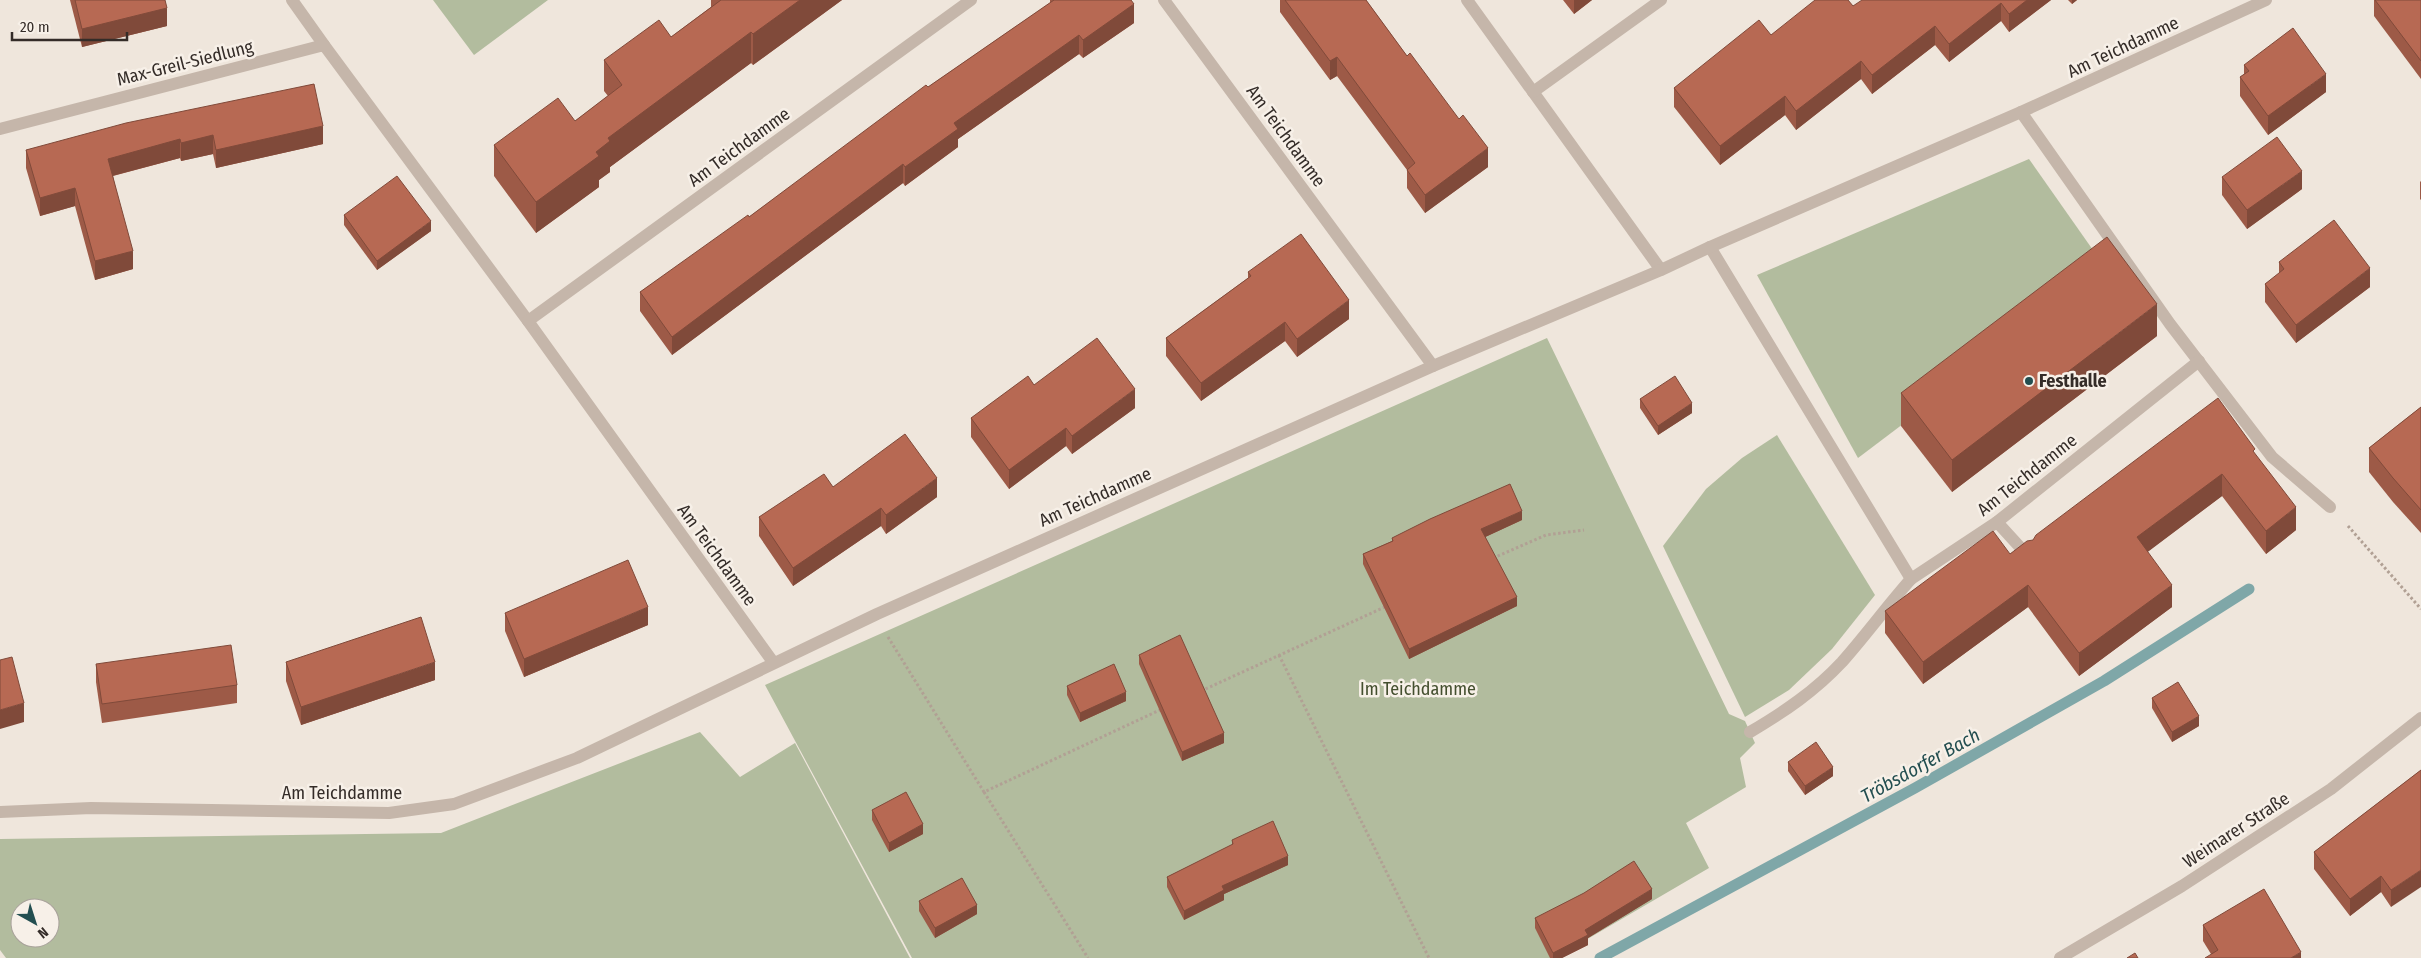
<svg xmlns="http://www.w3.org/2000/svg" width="2421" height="958" font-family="'Fira Sans Condensed',sans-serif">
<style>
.green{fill:#b2bc9e;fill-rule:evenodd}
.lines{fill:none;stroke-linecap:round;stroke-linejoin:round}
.stream{stroke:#7fa7a8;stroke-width:11}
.path{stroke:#b1a094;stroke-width:3;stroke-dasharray:2.5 2.5;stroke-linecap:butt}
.service{stroke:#c5b6aa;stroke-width:12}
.minor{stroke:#c5b6aa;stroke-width:12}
.wall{fill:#9d5a47}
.shaded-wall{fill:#804a3a}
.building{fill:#b76953;stroke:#804a3a}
.poi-dot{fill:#234e50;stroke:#f7f0e8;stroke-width:2}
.labels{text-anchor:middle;stroke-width:5;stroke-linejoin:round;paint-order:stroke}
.street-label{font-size:18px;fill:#342c28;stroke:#f7f0e8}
.poi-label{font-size:18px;font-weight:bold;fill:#342c28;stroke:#f7f0e8;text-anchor:start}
.park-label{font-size:18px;fill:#444f2f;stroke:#f7f0e8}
.water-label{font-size:19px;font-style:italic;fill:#234e50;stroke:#f7f0e8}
</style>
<rect width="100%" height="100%" fill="#efe6dc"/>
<g class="green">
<path d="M433 0H548L474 55Z"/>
<path d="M2029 159 2107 270 1858 458 1757 275Z"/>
<path d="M1547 338 1729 714 1745 721 1755 743 1740 758 1746 787 1686 823 1709 868 1555 958H912L765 685Z"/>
<path d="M1777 435 1875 595 1832 649 1789 690 1745 717 1663 546 1706 489 1742 458Z"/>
<path d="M700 732 740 777 795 743 910 958H6L0 950V839L441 833ZM20 908H50V938H20Z"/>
</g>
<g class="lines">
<path class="stream" d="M1600 958 1915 788 2104 681 2249 589"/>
<g class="path">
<path d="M2348 526 2421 609"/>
<path d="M1493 558 1546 535 1584 530"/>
<path d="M888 637 984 792 1162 709"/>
<path d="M1279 655 1429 958"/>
<path d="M1201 691 1387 606"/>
<path d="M984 792 1088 958"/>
</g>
<g class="service">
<path d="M292 0 324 45"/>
<path d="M1997 522 2028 556"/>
<path d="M1750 732C1784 712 1815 691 1842 662 1866 635 1887 606 1911 579"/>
</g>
<g class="minor">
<path d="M1164 0 1433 366"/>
<path d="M1467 0 1661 270"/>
<path d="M1533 92 1661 0"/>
<path d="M2021 112 2170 324 2272 457 2330 507"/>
<path d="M0 129 324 45 528 321 773 662"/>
<path d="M1710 247 1911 579 1997 522 2199 361"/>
<path d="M528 321 971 0"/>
<path d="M0 812 91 808 389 813 454 804 577 758 877 614 1433 366 1661 270 1710 247 2021 112 2266 0"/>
<path d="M2060 958 2182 886 2331 789 2421 718"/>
</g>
</g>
<g class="wall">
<path d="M70 0H165L167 26 82 47Z"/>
<path d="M711 0H842L753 65 751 63 610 167V172L599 180V187L536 233 494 176V145L575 121 608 96 604 91V60L671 37 711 7Z"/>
<path d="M1050 0H1131L1134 23 1083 58 1079 54 958 139V147L905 186 903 183 672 355 640 311V292L749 217 928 87 1050 3Z"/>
<path d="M1280 0H1366L1488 167 1425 213 1407 188V170L1337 76 1330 80 1280 12Z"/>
<path d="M1563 0H1592L1574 14Z"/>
<path d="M2051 0 2009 32 2001 21 1949 62 1935 45 1872 94 1861 79 1796 130 1785 115 1720 165 1674 107V88L1771 35 1853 6Z"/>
<path d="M2068 0H2077L2072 4Z"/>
<path d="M2374 0H2421V79L2374 16Z"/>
<path d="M2244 65 2326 92 2268 135 2240 96V77L2244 74Z"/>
<path d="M314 84 323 144 216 168 213 154 181 161 180 158 113 176 133 269 95 280 75 206 40 216 26 168V150Z"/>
<path d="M2222 177 2302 189 2247 229 2222 195Z"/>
<path d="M2421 181V200L2420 199V182Z"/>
<path d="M344 215 431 231 377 270 344 225Z"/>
<path d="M2279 262 2370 287 2296 343 2265 302V284L2279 274Z"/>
<path d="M1248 272 1349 319 1297 357 1285 341 1201 401 1166 356V338L1248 278Z"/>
<path d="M2157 336 1952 492 1901 426V393Z"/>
<path d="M1034 385 1135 408 1072 454 1066 446 1009 489 971 437V418Z"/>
<path d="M1640 399 1692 413 1658 435 1640 408Z"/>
<path d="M2421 407V533L2393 502 2369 472V448Z"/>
<path d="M2255 454 2296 530 2266 554 2222 496 2147 552 2172 607 2079 676 2028 607 1923 684 1885 633V611L2010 554 2033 540Z"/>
<path d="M833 487 937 497 886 534 881 526 793 586 759 536V517Z"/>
<path d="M1522 520 1485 537 1517 606 1409 659 1363 564V554L1392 541V538Z"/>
<path d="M505 613 648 625 524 677 505 631Z"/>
<path d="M1139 655 1224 743 1182 761 1139 664Z"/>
<path d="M286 662 435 680 301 725 286 681Z"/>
<path d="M96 664 237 685V703L102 723 96 682Z"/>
<path d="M1067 686 1126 701 1080 722 1067 695Z"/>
<path d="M2152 698 2199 726 2172 742 2152 708Z"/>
<path d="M1788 762 1833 776 1805 795 1788 771Z"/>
<path d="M2421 770 2391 907 2381 892 2350 916 2314 869V852Z"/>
<path d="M872 810 923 834 889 852 872 820Z"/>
<path d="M1232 840 1288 865 1224 894V900L1184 920 1167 887V877L1232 845Z"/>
<path d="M1652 899 1588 938V945L1562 958H1550L1535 928V918Z"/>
<path d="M919 901 977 914 935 938 919 911Z"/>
<path d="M2203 925 2301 958 2211 954 2203 941Z"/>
</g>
<g class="shaded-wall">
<path d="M800 0H842L753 65V34Z"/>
<path d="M1574 0H1592L1574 14Z"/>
<path d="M2027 0H2051L2009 32V14Z"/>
<path d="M2072 0H2077L2072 4Z"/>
<path d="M2001 3V21L1949 62V44Z"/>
<path d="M1134 4V23L1083 58V40Z"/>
<path d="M167 8V26L82 47V29Z"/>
<path d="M1935 26V45L1872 94V75Z"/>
<path d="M751 32V63L610 167V172L599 180V187L536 233V202L596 152 608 138Z"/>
<path d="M1079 35V54L958 139V147L905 186V167L954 123Z"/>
<path d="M1337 57V76L1330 80V61Z"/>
<path d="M1861 61V79L1796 130V111Z"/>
<path d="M2326 74V92L2268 135V116Z"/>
<path d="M1785 96V115L1720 165V146Z"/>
<path d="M323 126V144L216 168V150Z"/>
<path d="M213 135V154L181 161V143Z"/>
<path d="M180 139V158L108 177V159Z"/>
<path d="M1488 148V167L1425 213V195Z"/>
<path d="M903 164V183L672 355V337Z"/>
<path d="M2302 171V189L2247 229V210Z"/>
<path d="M75 188V206L40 216V198Z"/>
<path d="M431 221V231L377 270V261Z"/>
<path d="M133 251V269L95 280V261Z"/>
<path d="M2370 268V287L2296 343V325Z"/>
<path d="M1349 300V319L1297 357V339Z"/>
<path d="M2157 304V336L1952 492V460Z"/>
<path d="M1285 322V341L1201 401V383Z"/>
<path d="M1135 389V408L1072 454V436Z"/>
<path d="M1692 403V413L1658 435V426Z"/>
<path d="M1066 428V446L1009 489V470Z"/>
<path d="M2222 474V496L2137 560V537Z"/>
<path d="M937 478V497L886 534V515Z"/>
<path d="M2296 507V530L2266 554V531Z"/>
<path d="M881 508V526L793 586V568Z"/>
<path d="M1522 511V520L1481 539V529Z"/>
<path d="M2028 585V607L1923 684V662Z"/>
<path d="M2172 585V607L2079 676V653Z"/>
<path d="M1517 597V606L1409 659V649Z"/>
<path d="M648 607V625L524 677V659Z"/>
<path d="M435 662V680L301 725V707Z"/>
<path d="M1126 692V701L1080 722V713Z"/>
<path d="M24 703V722L0 729V710Z"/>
<path d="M2199 716V726L2172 742V732Z"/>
<path d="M1224 733V743L1182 761V752Z"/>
<path d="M1833 767V776L1805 795V786Z"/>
<path d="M923 824V834L889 852V843Z"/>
<path d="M1288 856V865L1224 894V900L1184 920V911L1222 886Z"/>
<path d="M2421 870V887L2391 907V890Z"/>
<path d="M2381 876V892L2350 916V899Z"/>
<path d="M1652 889V899L1588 938V945L1562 958H1553V953L1585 930Z"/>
<path d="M977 905V914L935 938V928Z"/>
<path d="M2301 952V958H2291Z"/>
</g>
<g class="building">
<path d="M75 0H165L167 8 82 29Z"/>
<path d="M721 0H800L753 34 751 32 608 138 610 141 596 152 599 156 536 202 494 145 558 98 575 121 622 85 604 60 659 20 671 37Z"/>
<path d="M1054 0H1131L1134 4 1083 40 1079 35 954 123 958 129 905 167 903 164 672 337 640 292 748 215 749 217 926 85 928 87Z"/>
<path d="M1285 0H1366L1407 56 1410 53 1459 119 1463 115 1488 148 1425 195 1407 170 1415 163 1337 57 1330 61Z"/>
<path d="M1815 0H1848L1853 6 1862 0H2027L2009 14 2001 3 1949 44 1935 26 1872 75 1861 61 1796 111 1785 96 1720 146 1674 88 1759 20 1771 35Z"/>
<path d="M2375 0H2421V61Z"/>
<path d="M2293 28 2326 74 2268 116 2240 77 2249 71 2244 65Z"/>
<path d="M314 84 323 126 216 150 213 135 181 143 180 139 108 159 133 251 95 261 75 188 40 198 26 150 126 123Z"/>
<path d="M2277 137 2302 171 2247 210 2222 177Z"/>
<path d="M397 176 431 221 377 261 344 215Z"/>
<path d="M2334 220 2370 268 2296 325 2265 284 2284 269 2279 262Z"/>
<path d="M1301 234 1349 300 1297 339 1285 322 1201 383 1166 338 1251 276 1248 272Z"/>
<path d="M2107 237 2157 304 1952 460 1901 393Z"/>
<path d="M1097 338 1135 389 1072 436 1066 428 1009 470 971 418 1028 376 1034 385Z"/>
<path d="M1675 376 1692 403 1658 426 1640 399Z"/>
<path d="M2218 398 2255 449 2253 451 2296 507 2266 531 2222 474 2137 537 2172 585 2079 653 2028 585 1923 662 1885 611 1993 531 2010 554 2027 541 2033 540 2036 535Z"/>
<path d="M2421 407V510L2393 478 2369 448Z"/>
<path d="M905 434 937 478 886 515 881 508 793 568 759 517 824 474 833 487Z"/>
<path d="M1510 484 1522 511 1481 529 1517 597 1409 649 1363 554 1393 541 1392 538 1430 519Z"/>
<path d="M628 560 648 607 524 659 505 613Z"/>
<path d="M421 617 435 662 301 707 286 662Z"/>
<path d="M1180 635 1224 733 1182 752 1139 655Z"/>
<path d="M231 645 237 685 102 704 96 664Z"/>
<path d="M12 657 24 703 0 710V660Z"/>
<path d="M1114 664 1126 692 1080 713 1067 686Z"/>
<path d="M2178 682 2199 716 2172 732 2152 698Z"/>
<path d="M1816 742 1833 767 1805 786 1788 762Z"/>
<path d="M2421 770V870L2391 890 2381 876 2350 899 2314 852Z"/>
<path d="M906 792 923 824 889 843 872 810Z"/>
<path d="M1273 821 1288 856 1222 886 1224 890 1184 911 1167 877 1233 844 1232 840Z"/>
<path d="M1634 861 1652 889 1585 930 1588 935 1553 953 1535 918 1584 893Z"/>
<path d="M962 878 977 905 935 928 919 901Z"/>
<path d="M2264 889 2301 952 2291 958H2205L2218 950 2203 925Z"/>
<path d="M2135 953 2138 958H2127Z"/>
</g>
<circle class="poi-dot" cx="2029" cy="381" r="5"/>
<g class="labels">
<g class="street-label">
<text transform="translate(2123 47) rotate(-25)" y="6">Am Teichdamme</text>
<text transform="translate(185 63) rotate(-14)" y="6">Max-Greil-Siedlung</text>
<text transform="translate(1286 136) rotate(54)" y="6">Am Teichdamme</text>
<text transform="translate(739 147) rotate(-36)" y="6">Am Teichdamme</text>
<text transform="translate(2027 475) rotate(-38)" y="6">Am Teichdamme</text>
<text transform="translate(1095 497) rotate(-24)" y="6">Am Teichdamme</text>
<text transform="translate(717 555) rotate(54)" y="6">Am Teichdamme</text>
<text x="342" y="799">Am Teichdamme</text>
<text transform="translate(2236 830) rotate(-33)" y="6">Weimarer Straße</text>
</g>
<g class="poi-label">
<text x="2039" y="387">Festhalle</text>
</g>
<g class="park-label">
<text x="1418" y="695">Im Teichdamme</text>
</g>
<g class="water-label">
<text transform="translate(1920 765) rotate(-29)" y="7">Tröbsdorfer Bach</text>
</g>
</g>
<g transform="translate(35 923) rotate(141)"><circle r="24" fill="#f7f0e8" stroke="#a9a29b"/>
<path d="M0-4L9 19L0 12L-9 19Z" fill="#234e50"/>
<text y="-8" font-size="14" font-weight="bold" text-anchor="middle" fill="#342c28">N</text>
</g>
<path d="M12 32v8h115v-8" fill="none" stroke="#342c28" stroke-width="2.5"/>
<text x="20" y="32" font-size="15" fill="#342c28" stroke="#f7f0e8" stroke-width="4" paint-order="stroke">20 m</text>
</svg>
